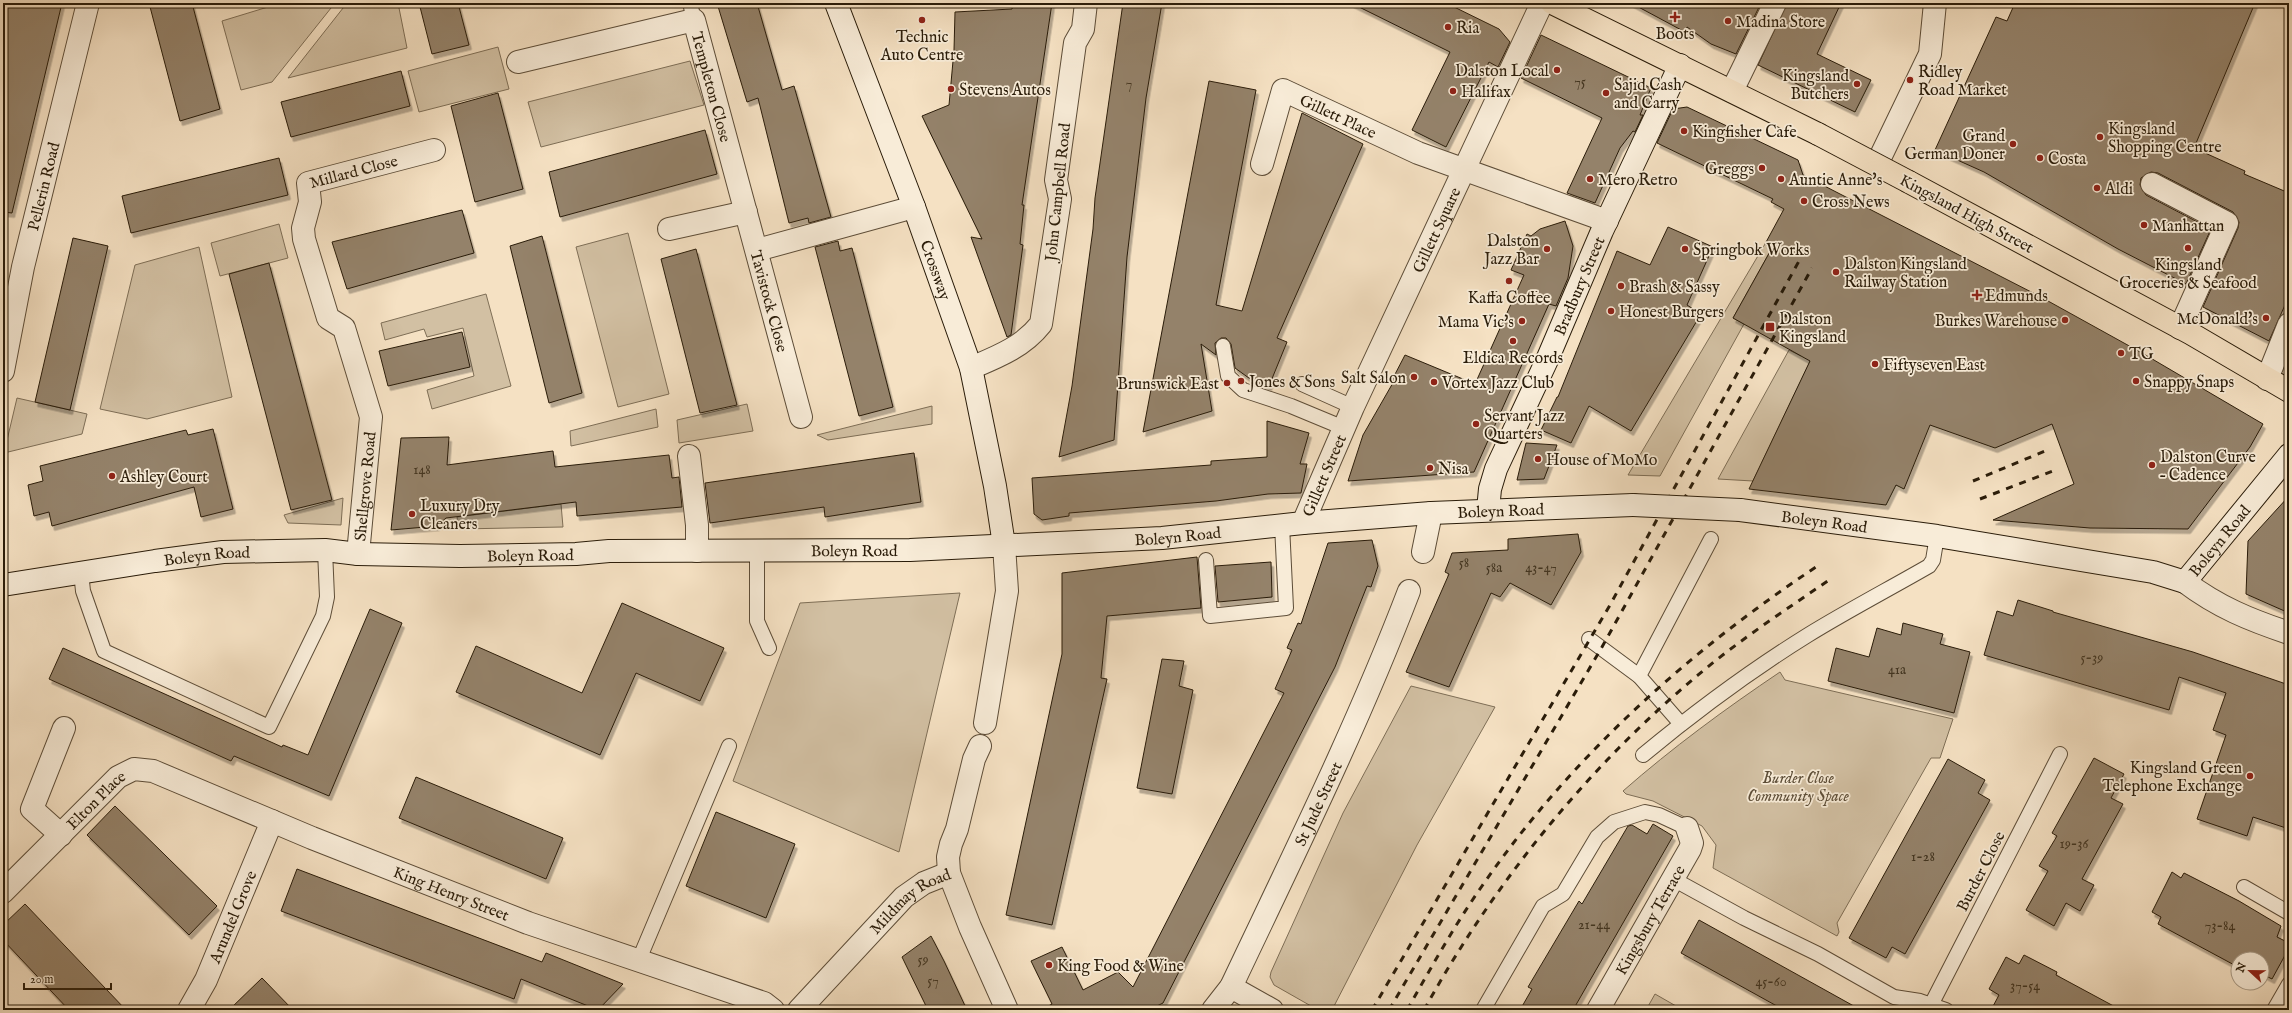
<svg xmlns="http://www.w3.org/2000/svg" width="2292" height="1013" font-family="'IM FELL English',serif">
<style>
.green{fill:#d2c0a3;stroke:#7e6e56}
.building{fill:#94826a;stroke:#2a1c09;filter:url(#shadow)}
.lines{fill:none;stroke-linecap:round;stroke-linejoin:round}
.lane-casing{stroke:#5d4d38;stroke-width:16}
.street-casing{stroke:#5d4d38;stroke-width:24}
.secondary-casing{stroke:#2a1c09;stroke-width:24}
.highway-casing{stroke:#2a1c09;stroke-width:24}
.lane{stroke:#f8ecd8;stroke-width:14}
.street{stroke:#f8ecd8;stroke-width:22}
.secondary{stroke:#f8ecd8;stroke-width:22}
.highway{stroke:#f5e1c3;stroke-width:22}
.rail{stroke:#2a1c09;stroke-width:3;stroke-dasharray:7 7;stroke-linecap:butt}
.secondary-bridge-casing{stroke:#2a1c09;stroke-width:24;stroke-linecap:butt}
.highway-bridge-casing{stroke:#2a1c09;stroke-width:24;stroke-linecap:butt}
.secondary-bridge{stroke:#f8ecd8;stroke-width:22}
.highway-bridge{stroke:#f5e1c3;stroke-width:22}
.poi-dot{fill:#8f2418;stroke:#f8ecd8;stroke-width:1.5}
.labels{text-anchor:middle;stroke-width:3.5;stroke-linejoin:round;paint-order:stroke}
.number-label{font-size:14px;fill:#443621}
.poi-label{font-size:16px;fill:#2a1c09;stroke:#f8ecd8;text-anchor:start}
.street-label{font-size:16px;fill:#2a1c09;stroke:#f8ecd8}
.park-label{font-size:16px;font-style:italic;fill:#5c4d37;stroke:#f8ecd8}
</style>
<defs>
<filter id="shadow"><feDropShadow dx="2.5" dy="4.5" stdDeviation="0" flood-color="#0004"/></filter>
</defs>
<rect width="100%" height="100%" fill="#f5e1c3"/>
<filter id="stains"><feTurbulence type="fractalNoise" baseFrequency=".005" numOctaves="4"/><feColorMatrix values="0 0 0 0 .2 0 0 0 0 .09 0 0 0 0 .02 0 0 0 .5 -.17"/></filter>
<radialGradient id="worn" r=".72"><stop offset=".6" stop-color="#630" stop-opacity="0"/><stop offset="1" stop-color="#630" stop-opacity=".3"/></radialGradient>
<g class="green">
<path d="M281 3H335L272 82 241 90 222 21Z"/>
<path d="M347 3H398L407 48 288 78Z"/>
<path d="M498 47 509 89 419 112 408 71Z"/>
<path d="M690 61 704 105 541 147 528 102Z"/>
<path d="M279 224 288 258 220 276 211 243Z"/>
<path d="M628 233 669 394 618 407 576 247Z"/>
<path d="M1765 244 1772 248 1733 318 1744 324 1660 476 1628 475Z"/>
<path d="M199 247 232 397 147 419 100 409 135 265Z"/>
<path d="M486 294 511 386 432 409 427 390 474 376 463 328 427 337 424 329 385 340 381 323Z"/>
<path d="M1842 295 1753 481 1718 479 1789 350 1801 356Z"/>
<path d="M17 398 87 414 82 434 4 453Z"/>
<path d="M747 404 753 431 679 443 677 420Z"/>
<path d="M932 406V424L828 440 817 435Z"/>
<path d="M656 409 658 427 571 446 570 431Z"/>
<path d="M343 498 341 525 288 523 284 515Z"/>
<path d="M561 504 563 527 459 529 457 517Z"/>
<path d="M960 593 899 852 733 781 800 603Z"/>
<path d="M1780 672 1785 680 1953 719 1940 758H1931L1837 923 1839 932 1837 936 1713 868 1716 845 1702 826 1653 801 1626 794 1623 791C1672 748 1725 709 1780 672Z"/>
<path d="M1411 686 1495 707 1417 845 1332 1010H1318L1274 985 1270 977 1271 972 1343 813Z"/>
<path d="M1655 994 1683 1010H1646Z"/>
</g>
<g class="building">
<path d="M3 3H62L12 213 3 212Z"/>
<path d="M149 3H192L220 109 180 121Z"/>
<path d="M419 3H458L469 45 432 54Z"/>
<path d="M717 3H757L782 90 794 86 831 217 809 223 808 218 789 223 758 98 747 102Z"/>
<path d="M1013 3H1052L1022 205H1024L1020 244 1023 245 1011 335 1007 337 971 237 982 239 922 116 949 105 954 50 955 12 1012 9Z"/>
<path d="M1123 3H1162L1146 98 1127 257 1114 440 1059 457 1072 386 1093 229 1095 198Z"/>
<path d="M1351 3H1446L1499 29 1510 42 1498 67 1489 62 1446 147 1412 130 1450 52Z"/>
<path d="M1631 3H1761L1736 54 1711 44 1687 27 1685 32Z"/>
<path d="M1787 3H1841L1817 54 1871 80 1855 112 1758 65Z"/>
<path d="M2015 3H2255L2194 148 2245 171 2244 174 2289 193V296L2269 341 2203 307 2238 228 2239 222 2233 212 2158 173 2151 172 2141 178 2140 185 2146 195 2211 229 2186 284 2118 249 1984 172 1935 150 1996 17 2007 21Z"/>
<path d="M1541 35 1651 88 1640 115H1643L1635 132 1633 131 1620 148 1595 203 1567 193 1602 118 1521 78Z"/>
<path d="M401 71 410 106 291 137 281 102Z"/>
<path d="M1209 81 1256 90 1216 305 1242 311 1302 113 1363 144 1277 338 1287 342 1269 386 1253 381 1235 368 1231 344 1226 338H1221L1215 343 1216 355 1201 344 1212 411 1143 432Z"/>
<path d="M498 93 523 189 475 202 451 106Z"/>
<path d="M1687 107 1798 160 1803 175 2039 296 2142 353 2263 424 2250 447 2188 529 2090 528 1993 520 2074 484 2052 424 1995 448 1930 425 1904 489 1896 485 1886 505 1749 489 1810 361 1733 318 1772 248 1765 244 1784 209 1771 202 1773 199 1657 143 1673 109Z"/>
<path d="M705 130 717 174 560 217 549 172Z"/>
<path d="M279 158 288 195 131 233 122 196Z"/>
<path d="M462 210 474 253 347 289 332 242Z"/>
<path d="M1565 221 1573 246 1568 278 1556 306 1549 304 1474 472 1348 481 1363 435 1394 381 1392 380 1405 355 1475 384 1524 275 1511 270 1527 234 1531 236 1540 229Z"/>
<path d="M1668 227 1713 247 1687 305 1701 314 1631 431 1589 406 1571 443 1541 430 1557 397H1558L1617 251 1650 265Z"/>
<path d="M542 236 582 393 549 403 510 246Z"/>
<path d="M73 238 108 246 70 410 35 402Z"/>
<path d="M838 241 840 251 852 248 893 407 859 416 815 247Z"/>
<path d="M696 249 737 405 700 413 661 259Z"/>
<path d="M269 263 332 500 291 510 229 274Z"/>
<path d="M462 332 470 367 388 386 379 351Z"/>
<path d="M1267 421 1309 433 1300 464H1307L1301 493 1268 494 1216 501 1069 513V516L1042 520 1034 514 1032 478 1211 465V461L1267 457Z"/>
<path d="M213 429 233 509 201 517 194 487 52 526 49 512 34 516 28 485 43 481 40 466 186 430 188 435Z"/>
<path d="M449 437 447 465 553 451 555 467 669 455 672 478 679 477 682 507 577 516 576 502 446 518 437 526 391 530 401 438Z"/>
<path d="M1526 443 1557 445 1544 479 1517 480Z"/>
<path d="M914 453 921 502 825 517 824 507 710 523 705 483Z"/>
<path d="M2289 496V613L2246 594 2248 541Z"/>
<path d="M1578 534 1581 552 1551 605 1510 583 1500 597 1491 593 1449 687 1406 672 1449 574 1445 572 1452 553 1508 550V539Z"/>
<path d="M1372 540 1378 566 1371 587 1367 586 1335 667 1163 1003 1155 1007 1158 1010H1041L1052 1004 1031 961 1062 947 1083 990 1118 972 1133 987 1284 693 1275 689 1292 650 1287 648 1298 623 1301 624 1328 543Z"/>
<path d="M1197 557 1201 608 1107 616 1101 678 1107 679 1052 925 1006 915 1062 654V573Z"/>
<path d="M1271 562 1272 597 1218 602 1215 566Z"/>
<path d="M2018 600 2053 611V612L2193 652 2289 685V829L2253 817 2247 836 2197 819 2226 735 2213 730 2226 693 2179 677 2169 710 1984 655 1997 611 2013 616Z"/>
<path d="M622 603 724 648 700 701 636 673 600 755 456 692 476 646 582 693Z"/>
<path d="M370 609 402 623 329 796 234 756 231 761 49 679 63 648 282 747 283 745 308 755Z"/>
<path d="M1903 623 1943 634 1940 644 1970 652 1954 713 1828 681 1836 648 1869 657 1877 628 1901 635Z"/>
<path d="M1162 659 1184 661 1179 686 1193 690 1172 794 1137 788Z"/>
<path d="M2094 758 2124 774 2111 798 2123 804 2082 879 2094 885 2080 911 2066 903 2054 926 2026 910 2048 871 2039 866 2057 836 2052 833Z"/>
<path d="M1948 759 1985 780 1978 793 1990 800 1905 954 1892 947 1886 958 1849 938Z"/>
<path d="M416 777 563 838 546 879 399 818Z"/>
<path d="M115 806 217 906 189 935 87 835Z"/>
<path d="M716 812 795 844 766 918 686 886Z"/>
<path d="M1653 824 1673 836 1573 1010H1520L1532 989 1528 987 1579 901 1582 904 1628 826 1632 825 1647 834Z"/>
<path d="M297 869 542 962 546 953 623 984 598 1010 521 979 514 999 281 911Z"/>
<path d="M2172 872 2181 878 2184 873 2239 901 2281 926 2277 937 2289 943V948L2272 979 2262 974V959H2238V967L2158 924 2161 917 2152 912Z"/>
<path d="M25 904 126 1010H69L3 940V925Z"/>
<path d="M1699 920 1861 1010H1784L1681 953Z"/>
<path d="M931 936 944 961 967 1010H928L902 957Z"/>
<path d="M2024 955 2057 972 2056 975 2121 1010H1991L1999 995 1989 989 2006 957 2019 964Z"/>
<path d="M262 978 293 1010H229Z"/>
</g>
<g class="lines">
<defs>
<g id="lane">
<path d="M692 3 691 7 694 20"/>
<path d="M1223 346 1228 376 1243 390 1291 406 1344 428"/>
<path d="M1302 384 1353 407"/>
<path d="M757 552V621L769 648"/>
<path d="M1206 560 1210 616 1286 608 1282 525"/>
<path d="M81 572 83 591 104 651 269 727 323 616 327 597 325 550"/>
<path d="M1589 639 1639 676"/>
<path d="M1681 724 1639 676 1711 539"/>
<path d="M1643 755C1695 712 1750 671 1808 635 1847 611 1889 589 1929 566L1933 560 1937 536"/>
<path d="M1673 879 1744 918 1818 954 1894 997 1920 1001 1946 1010"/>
<path d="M2244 887 2289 913"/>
<path d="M638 962 729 746"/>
<path d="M1931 1005 2060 754"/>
<path d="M1483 1010 1543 906 1563 894 1597 837 1614 822 1645 812 1659 815 1687 828"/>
<path d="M2274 1010 2289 984"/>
</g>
<g id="street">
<path id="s1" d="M518 62 694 20 801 417"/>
<path d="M1732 91 1775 3"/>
<path id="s2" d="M1262 164 1283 90 1418 153 1607 221"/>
<path d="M1877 164 1930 54 1935 3"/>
<path d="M2152 184 2227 223 2180 328"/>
<path d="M669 229 746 212"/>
<path d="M757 250 914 207"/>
<path d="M971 368C997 357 1023 347 1041 324L1060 199 1056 180 1075 43 1083 29 1086 3"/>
<path id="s3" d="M3 371 23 267 88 3"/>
<path d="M2267 379 2289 324"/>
<path d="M689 456 697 525V551"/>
<path id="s4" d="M1303 523 1353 407 1542 3"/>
<path d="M1423 552 1431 513"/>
<path id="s5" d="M358 554 371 417 344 328 328 318 304 239 303 228 310 202 308 183 434 150"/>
<path d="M2185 582C2218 607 2250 620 2289 633"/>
<path d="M985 723 1007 591 1004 545"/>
<path d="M980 746 974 759 957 829 951 844 948 857 949 873 970 927 1007 1010"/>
<path d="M61 835 32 809 64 728"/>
<path id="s6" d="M3 892 118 777 134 769 153 771 312 838 528 923 764 1003 773 1010"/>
<path d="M1231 987 1272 1010"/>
<path id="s7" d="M189 1010 206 980 272 821"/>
<path id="s8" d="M799 1010 904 897 924 883 949 873"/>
<path id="s9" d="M1213 1010 1231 987C1293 856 1357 727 1409 591"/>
<path id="s10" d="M1598 1010 1690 849 1692 843 1687 828"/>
</g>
<g id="secondary">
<path id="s11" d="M836 3 914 207 971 368 995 486 1004 545"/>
<path id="s12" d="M1488 510 1490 489 1496 469 1547 360 1602 231 1680 65"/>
<path id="s13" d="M1740 510 1937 536 2153 572 2185 582 2289 455"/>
<path id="s14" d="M3 585 155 561 223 552 325 550 358 554 460 556 576 554 609 551 910 550 1162 538 1303 523 1431 513 1633 505"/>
</g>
<g id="highway">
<path d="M1552 3 1818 134"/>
<path d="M1909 182 2190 333 2289 391"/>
</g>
</defs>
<use href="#lane" class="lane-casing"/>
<use href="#street" class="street-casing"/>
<use href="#secondary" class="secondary-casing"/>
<use href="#highway" class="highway-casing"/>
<use href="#lane" class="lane"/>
<use href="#street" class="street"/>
<use href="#secondary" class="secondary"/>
<use href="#highway" class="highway"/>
<g class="rail">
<path d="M1973 481 2045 451"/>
<path d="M1980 499 2053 471"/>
<path d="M1372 1010 1610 605 1799 261"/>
<path d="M1389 1010 1602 647 1812 268"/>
<path d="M1407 1010C1431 968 1454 926 1482 886 1571 757 1689 651 1819 565"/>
<path d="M1424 1010C1495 881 1590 764 1704 670 1744 637 1787 609 1829 580"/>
</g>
<defs>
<path id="secondary-bridge" d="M1633 505 1740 510"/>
<path id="highway-bridge" d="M1818 134 1909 182"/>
</defs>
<use href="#secondary-bridge" class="secondary-bridge-casing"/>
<use href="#highway-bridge" class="highway-bridge-casing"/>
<use href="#secondary-bridge" class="secondary-bridge"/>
<use href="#highway-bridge" class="highway-bridge"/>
</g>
<g class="poi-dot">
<path d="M1673 11h4v4h4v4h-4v4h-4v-4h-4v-4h4z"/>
<circle cx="922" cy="20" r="4"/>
<circle cx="1728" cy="21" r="4"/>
<circle cx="1448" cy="27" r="4"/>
<circle cx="1557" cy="70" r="4"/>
<circle cx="1910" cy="80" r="4"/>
<circle cx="1857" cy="84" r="4"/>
<circle cx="951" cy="89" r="4"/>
<circle cx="1453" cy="91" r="4"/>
<circle cx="1606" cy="93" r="4"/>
<circle cx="1684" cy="131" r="4"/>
<circle cx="2100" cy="137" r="4"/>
<circle cx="2013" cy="144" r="4"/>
<circle cx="2040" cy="158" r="4"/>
<circle cx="1762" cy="168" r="4"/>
<circle cx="1590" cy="179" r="4"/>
<circle cx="1781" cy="179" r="4"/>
<circle cx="2097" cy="188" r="4"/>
<circle cx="1804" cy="201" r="4"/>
<circle cx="2144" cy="225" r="4"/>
<circle cx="2188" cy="248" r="4"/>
<circle cx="1547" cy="249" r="4"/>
<circle cx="1685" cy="249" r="4"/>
<circle cx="1836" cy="272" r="4"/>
<circle cx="1509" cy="281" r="4"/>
<circle cx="1621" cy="286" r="4"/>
<path d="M1975 289h4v4h4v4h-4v4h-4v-4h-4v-4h4z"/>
<circle cx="1611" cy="311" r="4"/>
<circle cx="2266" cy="318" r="4"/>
<circle cx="2065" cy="320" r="4"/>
<circle cx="1522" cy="321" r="4"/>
<rect x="1765" y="322" width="10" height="10" rx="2"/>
<circle cx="1513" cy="341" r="4"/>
<circle cx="2121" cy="353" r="4"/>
<circle cx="1875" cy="364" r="4"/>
<circle cx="1414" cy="377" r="4"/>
<circle cx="1241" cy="381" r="4"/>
<circle cx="2136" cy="381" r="4"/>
<circle cx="1434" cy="382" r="4"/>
<circle cx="1227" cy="383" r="4"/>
<circle cx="1476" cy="424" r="4"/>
<circle cx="1538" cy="459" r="4"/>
<circle cx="2152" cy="465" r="4"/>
<circle cx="1430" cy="468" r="4"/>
<circle cx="112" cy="476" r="4"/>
<circle cx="412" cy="514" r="4"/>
<circle cx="2250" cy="776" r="4"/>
<circle cx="1049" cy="965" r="4"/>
</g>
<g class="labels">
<g class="number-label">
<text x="1580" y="86">75</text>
<text x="1129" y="88">7</text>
<text x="422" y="474">148</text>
<text x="1464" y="567">58</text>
<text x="1494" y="572">58a</text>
<text x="1541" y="572">43-47</text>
<text x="2092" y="662">5-39</text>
<text x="1897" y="674">41a</text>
<text x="2074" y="848">19-36</text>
<text x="1923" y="861">1-28</text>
<text x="1594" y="929">21-44</text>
<text x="2220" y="930">73-84</text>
<text x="923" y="964">59</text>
<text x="933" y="985">57</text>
<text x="1771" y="986">45-60</text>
<text x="2025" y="990">37-54</text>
</g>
<g class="poi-label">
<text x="1736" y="27">Madina Store</text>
<text x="1456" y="33">Ria</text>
<text x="1675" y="39" text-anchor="middle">Boots</text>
<text x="922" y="42" text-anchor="middle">Technic<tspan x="922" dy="18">Auto Centre</tspan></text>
<text x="1549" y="76" text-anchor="end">Dalston Local</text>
<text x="1918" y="77">Ridley<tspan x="1918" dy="18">Road Market</tspan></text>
<text x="1849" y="81" text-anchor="end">Kingsland<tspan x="1849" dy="18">Butchers</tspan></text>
<text x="1614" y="90">Sajid Cash<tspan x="1614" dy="18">and Carry</tspan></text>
<text x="959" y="95">Stevens Autos</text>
<text x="1461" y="97">Halifax</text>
<text x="2108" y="134">Kingsland<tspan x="2108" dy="18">Shopping Centre</tspan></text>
<text x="1692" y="137">Kingfisher Cafe</text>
<text x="2005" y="141" text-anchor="end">Grand<tspan x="2005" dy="18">German Doner</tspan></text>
<text x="2048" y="164">Costa</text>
<text x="1754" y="174" text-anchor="end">Greggs</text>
<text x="1598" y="185">Mero Retro</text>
<text x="1789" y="185">Auntie Anne's</text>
<text x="2105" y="194">Aldi</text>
<text x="1812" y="207">Cross News</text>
<text x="2152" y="231">Manhattan</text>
<text x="1539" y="246" text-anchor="end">Dalston<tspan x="1539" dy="18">Jazz Bar</tspan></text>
<text x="1693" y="255">Springbok Works</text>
<text x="1844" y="269">Dalston Kingsland<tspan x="1844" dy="18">Railway Station</tspan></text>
<text x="2188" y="270" text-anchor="middle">Kingsland<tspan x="2188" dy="18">Groceries &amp; Seafood</tspan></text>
<text x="1629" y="292">Brash &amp; Sassy</text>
<text x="1985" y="301">Edmunds</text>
<text x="1509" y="303" text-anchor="middle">Kaffa Coffee</text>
<text x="1619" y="317">Honest Burgers</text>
<text x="1779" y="324">Dalston<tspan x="1779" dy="18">Kingsland</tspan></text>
<text x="2258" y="324" text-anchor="end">McDonald's</text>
<text x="2057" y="326" text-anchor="end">Burkes Warehouse</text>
<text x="1514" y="327" text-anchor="end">Mama Vic's</text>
<text x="2129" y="359">TG</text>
<text x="1513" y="363" text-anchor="middle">Eldica Records</text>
<text x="1883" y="370">Fiftyseven East</text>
<text x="1406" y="383" text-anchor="end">Salt Salon</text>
<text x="1249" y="387">Jones &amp; Sons</text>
<text x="2144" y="387">Snappy Snaps</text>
<text x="1442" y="388">Vortex Jazz Club</text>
<text x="1219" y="389" text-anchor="end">Brunswick East</text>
<text x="1484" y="421">Servant Jazz<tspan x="1484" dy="18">Quarters</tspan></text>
<text x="2160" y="462">Dalston Curve<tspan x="2160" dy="18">– Cadence</tspan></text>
<text x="1546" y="465">House of MoMo</text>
<text x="1438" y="474">Nisa</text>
<text x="120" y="482">Ashley Court</text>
<text x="420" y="511">Luxury Dry<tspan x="420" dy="18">Cleaners</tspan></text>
<text x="2242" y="773" text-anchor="end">Kingsland Green<tspan x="2242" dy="18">Telephone Exchange</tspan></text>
<text x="1057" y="971">King Food &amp; Wine</text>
</g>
<g class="street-label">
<text dy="6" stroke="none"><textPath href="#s1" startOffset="250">Templeton Close</textPath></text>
<text dy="6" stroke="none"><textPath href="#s2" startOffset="138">Gillett Place</textPath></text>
<text dy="6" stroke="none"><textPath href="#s5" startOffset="436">Millard Close</textPath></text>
<text dy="6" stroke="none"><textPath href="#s3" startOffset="189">Pellerin Road</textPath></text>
<text transform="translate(1057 192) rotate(-84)" y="6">John Campbell Road</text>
<text transform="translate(1967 213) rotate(28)" y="6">Kingsland High Street</text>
<text dy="6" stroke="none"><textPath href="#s4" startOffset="322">Gillett Square</textPath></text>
<text dy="6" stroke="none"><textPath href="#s11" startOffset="285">Crossway</textPath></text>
<text dy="6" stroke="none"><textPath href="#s12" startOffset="243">Bradbury Street</textPath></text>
<text dy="6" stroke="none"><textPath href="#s1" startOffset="472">Tavistock Close</textPath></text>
<text dy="6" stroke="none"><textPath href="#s4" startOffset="52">Gillett Street</textPath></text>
<text dy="6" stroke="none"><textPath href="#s5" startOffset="68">Shellgrove Road</textPath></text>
<text dy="6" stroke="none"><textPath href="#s14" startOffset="1502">Boleyn Road</textPath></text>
<text dy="6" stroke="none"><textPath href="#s13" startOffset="85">Boleyn Road</textPath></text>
<text dy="6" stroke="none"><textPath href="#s14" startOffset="1178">Boleyn Road</textPath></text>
<text dy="6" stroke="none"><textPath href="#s13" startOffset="505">Boleyn Road</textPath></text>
<text dy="6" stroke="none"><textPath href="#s14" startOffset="854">Boleyn Road</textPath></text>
<text dy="6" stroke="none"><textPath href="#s14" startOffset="530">Boleyn Road</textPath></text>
<text dy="6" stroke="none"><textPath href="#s14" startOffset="206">Boleyn Road</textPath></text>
<text dy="6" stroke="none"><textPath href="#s6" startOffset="131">Elton Place</textPath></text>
<text dy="6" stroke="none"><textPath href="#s9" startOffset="232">St Jude Street</textPath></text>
<text transform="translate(1980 871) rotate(-63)" y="6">Burder Close</text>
<text dy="6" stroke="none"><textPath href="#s6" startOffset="522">King Henry Street</textPath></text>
<text dy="6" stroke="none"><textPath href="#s8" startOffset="157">Mildmay Road</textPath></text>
<text dy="6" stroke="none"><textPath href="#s7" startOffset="103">Arundel Grove</textPath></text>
<text dy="6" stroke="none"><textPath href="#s10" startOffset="104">Kingsbury Terrace</textPath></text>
</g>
<g class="park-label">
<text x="1798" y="783">Burder Close<tspan x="1798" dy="18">Community Space</tspan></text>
</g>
</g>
<rect width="2292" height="1013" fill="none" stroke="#f5e1c3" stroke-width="16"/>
<rect x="4" y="4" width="2284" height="1005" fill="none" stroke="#2a1c09" stroke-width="2"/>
<rect x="8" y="8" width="2276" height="997" fill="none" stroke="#2a1c09"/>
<g transform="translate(2250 971) rotate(292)"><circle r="19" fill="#f8ecd8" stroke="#a69985"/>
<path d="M0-3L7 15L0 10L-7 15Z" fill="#8f2418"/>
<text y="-6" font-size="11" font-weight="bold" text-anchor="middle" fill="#2a1c09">N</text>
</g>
<path d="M24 983v6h87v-6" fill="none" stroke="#2a1c09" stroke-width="2"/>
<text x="30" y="983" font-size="12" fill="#2a1c09" stroke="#f8ecd8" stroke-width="3" paint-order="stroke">20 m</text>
<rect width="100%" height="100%" filter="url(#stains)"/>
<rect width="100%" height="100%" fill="url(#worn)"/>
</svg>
